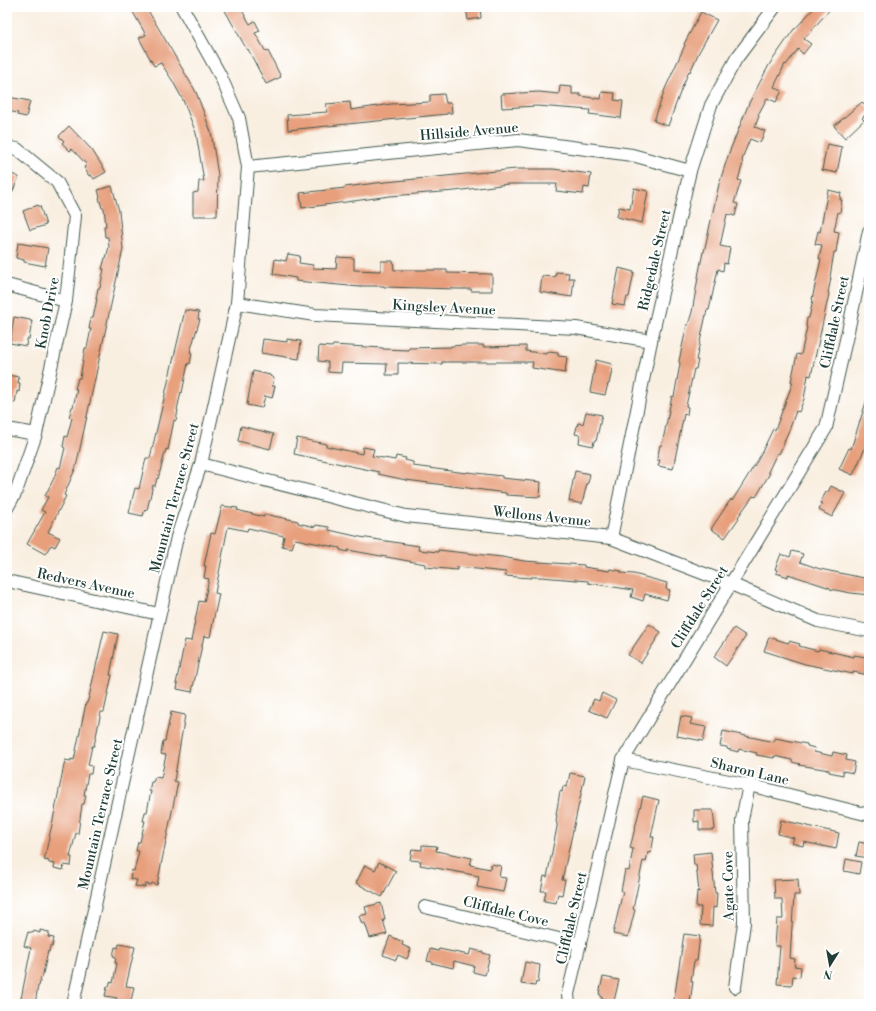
<svg xmlns="http://www.w3.org/2000/svg" width="876" height="1011" font-family="'Libre Bodoni',serif">
<style>
.building{fill:#e79f7b}
.lines{fill:none;stroke-linecap:round;stroke-linejoin:round}
.minor-casing{stroke:#40584e;stroke-width:14}
.minor{stroke:#fff;stroke-width:12}
.labels{text-anchor:middle;stroke-width:4;stroke-linejoin:round;paint-order:stroke}
.street-label{font-size:14px;fill:#1f3d34;stroke:#fff}
</style>
<rect width="100%" height="100%" fill="#fff"/>
<filter id="ink" filterUnits="userSpaceOnUse"><feTurbulence type="fractalNoise" baseFrequency=".025" numOctaves="2"/><feDisplacementMap in="SourceGraphic" scale="8" xChannelSelector="R" yChannelSelector="G"/><feConvolveMatrix kernelMatrix="1 2 1 2 8 2 1 2 1" color-interpolation-filters="sRGB"/></filter>
<filter id="wash" filterUnits="userSpaceOnUse"><feTurbulence type="fractalNoise" baseFrequency=".012" numOctaves="4" result="noise"/><feDisplacementMap in="SourceGraphic" scale="16" xChannelSelector="R" yChannelSelector="G"/><feGaussianBlur stdDeviation="0.9" result="paint"/><feColorMatrix in="noise" values="0 0 0 0 0 0 0 0 0 0 0 0 0 0 0 0 0 1.4 0 .05"/><feComposite in="paint" operator="in"/></filter>
<g filter="url(#wash)">
<rect width="100%" height="100%" fill="#f9efe1"/>
<g id="blocks">
<g class="building">
<path d="M130 7H146L196 92 211 132 218 175 217 216H193V193L198 192 199 181H204L196 133 183 100 172 80 161 63 154 66 139 38 146 35Z"/>
<path d="M223 7H240L250 24 255 21 260 31 255 33 266 52 268 51 281 77 266 84 248 49 247 50Z"/>
<path d="M466 7H480L481 18 468 20Z"/>
<path d="M815 7H832L804 39 811 44 803 54 798 49 786 65 785 64 774 87 782 91 776 102 767 98 758 115 759 116 755 127 765 131 760 143 750 139 743 156 742 162 743 163 738 180 741 181 734 203 738 204 735 216 727 214 720 246 730 248 727 264 724 263 723 271 718 269 709 310H707L696 360H698L696 369H694L686 406 688 407 687 415 684 414 673 469 658 466 660 460H657L660 445H662L672 396 674 397 680 364 679 361 687 324 688 325 692 312 699 272 703 252H704L719 184 729 153 749 103 769 65 794 29H795Z"/>
<path d="M701 12 717 20 699 52 690 72 689 71 681 90 668 126 654 121 665 89 685 45 684 44Z"/>
<path d="M560 86 572 87V94H580V96L601 99 602 92 615 93 614 100 623 101 621 118 589 114 590 110 537 106 502 108 501 94 539 92 559 94Z"/>
<path d="M444 94 446 103H451L452 113H447V114L288 130 287 115 327 112 326 104 350 102 351 110 391 104 430 102V95Z"/>
<path d="M8 97 30 101 26 117 17 115 18 113 7 111Z"/>
<path d="M862 102 869 108V111L862 118 864 120 845 138 834 126Z"/>
<path d="M69 126 92 150 106 172 94 179 91 175 89 176 84 167 87 165 72 149 70 151 62 143 64 141 59 136Z"/>
<path d="M827 144 842 147 837 173 822 170Z"/>
<path d="M516 169H553L591 174 589 188 584 187 583 194 556 191 557 184H508L455 191 390 196 302 208 300 193 345 188V187L376 183Z"/>
<path d="M7 172 19 177 7 204Z"/>
<path d="M112 186 119 211 123 249 76 467 64 495 66 496 48 532 60 538 55 547 51 545 45 554 27 544 45 512 41 510 48 497 45 496 54 478 58 467 60 468 65 448 63 447 65 436 67 437 72 418 69 417 72 407H73L77 389H75L78 378H80L85 348H87L91 329H89L91 318H93L97 299H96L98 288H100L104 269H102L105 258H106L109 247 108 237H105L104 226H106L104 208H102L99 198 100 197 98 190Z"/>
<path d="M634 188 648 191 642 223 617 217 619 207 630 209Z"/>
<path d="M828 190 841 193 840 200H842L840 213 838 212 834 231 839 232 836 252H834L830 277 831 278 828 293 829 294 811 376 808 375 804 399 799 412 796 411 790 428 784 441H785L779 454 777 453 768 472 770 473 756 497 753 496 738 517 739 518 725 538 711 529 731 499 732 501 759 458 773 429 775 430 793 382H791L797 354 801 355 807 327H806L807 318H809L813 300 812 299 821 259H819L822 245 815 244 818 231 820 232Z"/>
<path d="M38 205V206H40L46 225 30 230 23 211Z"/>
<path d="M18 243 48 248 45 266 24 262V260L16 258Z"/>
<path d="M288 254 300 256 299 263 313 265V268L336 269 337 257 354 258V270L381 271V261H393L394 270H447V273L492 274V291H471V289H458L384 287V286H360V287L296 281V278L273 274 275 259 286 261Z"/>
<path d="M619 268 634 272 629 297H627L625 306 612 304Z"/>
<path d="M556 272 569 273 568 278H574L572 297 540 292 542 276 555 277Z"/>
<path d="M185 310 199 312 198 319H200L190 352 192 353 190 364 188 363 182 393 181 392 177 410H178L176 421 174 420 168 450 166 449 158 479 157 478 155 486 153 485 147 510 145 509 143 516 129 513 135 488 139 489 146 458H150Z"/>
<path d="M14 317 30 320V321H32L29 339H27L26 346 10 343Z"/>
<path d="M263 339 287 342V339L301 341 299 359 261 353Z"/>
<path d="M333 345 383 348V349L409 350V348L451 347V346L464 345H483V347L526 346V351L546 354 547 352 558 353V356L567 357 565 373 532 368 533 362H442V364L398 363V375H386L387 364 342 363 341 373 328 372V362L318 361 319 346 332 347Z"/>
<path d="M596 360 612 364 611 369 612 370 609 384H608L605 395 590 392Z"/>
<path d="M253 371 270 375V376L274 378 272 386H275L272 398 265 396 262 408 247 405Z"/>
<path d="M7 375 19 377 18 383H20L19 392 17 391 15 403 7 402Z"/>
<path d="M867 399 869 400V439L853 475 839 469 849 448 851 449Z"/>
<path d="M586 412 602 415 596 441H594L593 446 579 443 580 435 575 434 578 423 583 424Z"/>
<path d="M241 426 274 434 270 449 238 441Z"/>
<path d="M297 438 326 444V446L362 454 363 447 374 449 372 456 395 460 396 456 406 458 405 460 413 462V466L466 473 467 472 502 476V478L541 482 540 497 506 495V493L406 480 378 474 379 472 294 454Z"/>
<path d="M575 471 590 474 588 483H587L582 504 569 501Z"/>
<path d="M831 486 845 493 832 517 819 510 822 504 820 503 826 492H828Z"/>
<path d="M222 506 238 508 237 510 264 517V514L298 521V523L315 527 316 525 329 527V530L360 537 419 546 418 550 438 552V550L502 557 524 561 584 565V567L609 571 610 569 621 571V573L634 574 667 583 666 589 670 590 667 600 645 594 643 601 631 597 633 590 588 583V581L541 577H531V578L505 576 506 572 457 567V570L425 567V564L348 550V552L340 550V548L295 539 292 548 282 546 284 536 248 528 247 531 228 527 215 593 219 594 210 637 204 636 192 692 177 689 178 684H176L185 640 191 641 199 601 204 602 209 579 204 578 206 566H204L211 533 215 534Z"/>
<path d="M792 551 803 554 800 562 820 569 869 579V595L851 593 830 589V588L788 574V577L776 573 777 570 775 569 781 554 790 557Z"/>
<path d="M649 624 661 632 641 663 628 655Z"/>
<path d="M734 628 746 636 726 666 714 657Z"/>
<path d="M104 631 118 634 110 675H112L104 712H101L94 746H92L88 765 92 766 91 774H88L84 795H86L84 804H82L78 834 76 833 70 857H72L71 866 64 865 63 870 54 868 55 864 49 863V861L44 860 53 820 65 760 71 761V759L74 760 86 703H87L89 697Z"/>
<path d="M769 637 788 643 789 641 800 644 799 646 818 651 819 649 854 657V655L866 657 865 659 869 660V675L853 672V674L805 664 764 651Z"/>
<path d="M602 693 616 700 607 718 589 710 594 699 599 701Z"/>
<path d="M171 712 185 715 174 781 178 782 157 885 152 883 151 885 145 884V887L135 886 137 880 130 879 132 870 134 871 139 851H136L138 842H140L145 821H143L145 812H147L151 791H149L151 782H153L155 777 161 778 166 755 161 754 163 741H165Z"/>
<path d="M681 716 692 718 690 724 706 727 703 741 677 736Z"/>
<path d="M723 731 774 742 775 738 807 744V746L815 748 814 752 832 756 833 752 847 755 846 760 855 762 853 773 843 771V775L829 772V770L799 765 800 764 792 762V760L774 756V758L756 755 757 753 739 749 738 752 727 749V747L720 746Z"/>
<path d="M570 773 585 776 562 880H565L562 895 558 894 556 903 544 901 546 891H541L544 876 547 877 557 827V823L556 822 557 815H556L560 791 562 792 563 786 567 787Z"/>
<path d="M643 796 659 800 651 837H654L651 853 648 852 646 862 643 861 633 909 635 910 628 937 613 934 623 891H621L625 870 629 871 633 849 630 848Z"/>
<path d="M694 810H713L715 829H713V830H699V821L694 822Z"/>
<path d="M781 820 839 833 836 849 804 842 803 846 792 843 794 838 778 834Z"/>
<path d="M859 842 869 844V858L856 856Z"/>
<path d="M422 845 437 846 436 851 472 858 470 865 490 869 491 864 501 866 499 877 506 878 503 892 477 887 479 876 420 865 421 861 410 860 412 849 422 850Z"/>
<path d="M711 852 715 893H717L716 908 713 907 712 926 700 925 701 907H696L697 891 699 892 696 865H694L693 854Z"/>
<path d="M846 859 861 862 859 874 844 871Z"/>
<path d="M379 862 396 871 382 897 356 883 365 865 375 870Z"/>
<path d="M798 879 799 895H794L790 958 795 959 794 966 801 967 800 977 793 976 792 985 777 984 780 946H775L777 919H783L782 899H775L774 880Z"/>
<path d="M381 903 385 920H383L387 934 370 938 365 923 362 924 359 916 367 914 365 907Z"/>
<path d="M40 930 49 932 48 937 54 938 52 947 50 946 49 952 48 951 42 978 41 977 39 986H38L35 1004H20L31 948 24 946 28 932 33 933 34 931 40 933Z"/>
<path d="M684 934 700 936 697 961H694L691 981 693 982 690 1003 674 1000Z"/>
<path d="M390 936 403 942 402 945 411 949 407 959 398 955 396 960 383 955Z"/>
<path d="M119 944 135 947 126 986 134 987 131 1001 125 1000V1002L116 1000 117 998 105 996 107 987H109L110 982 113 983 117 963H115L116 957 113 956 115 947 118 948Z"/>
<path d="M430 949 438 951 439 949 469 955 471 949 483 952V953L490 955 485 975 473 972 474 966 454 961 453 968 432 963V962L427 961Z"/>
<path d="M525 962 540 965 538 983 536 982 535 986 521 984Z"/>
<path d="M603 977 619 980 614 1001 601 998V995L599 994Z"/>
</g>
</g>
</g>
<g filter="url(#ink)">
<use href="#blocks" fill-opacity="0" stroke="#40584e" stroke-width="1"/>
<g class="lines">
<defs>
<g id="minor">
<path d="M7 147 17 149 57 182 75 216 66 301 36 434 16 492 7 508"/>
<path d="M248 167 518 140 632 155 690 171"/>
<path d="M7 285 66 301"/>
<path d="M237 303 315 315 576 328 651 341"/>
<path d="M7 429 36 434"/>
<path d="M201 464 406 516 611 538 731 584 818 621 869 631"/>
<path d="M611 538 651 341 690 171 711 105 736 59 775 7"/>
<path d="M7 581 159 614"/>
<path d="M623 760 749 785 869 815"/>
<path d="M425 907 580 944"/>
<path d="M735 987 744 923 742 820 749 785"/>
<path d="M73 1004 177 537 201 464 237 303 248 167 239 118 220 75 182 7"/>
<path d="M569 1004 568 994 623 760 826 428 850 322 869 231"/>
</g>
</defs>
<use href="#minor" class="minor-casing"/>
<use href="#minor" class="minor"/>
</g>
</g>
<g class="labels">
<g class="street-label">
<text transform="translate(469 131) rotate(-5)" y="5">Hillside Avenue</text>
<text transform="translate(654 260) rotate(-77)" y="5">Ridgedale Street</text>
<text transform="translate(444 307) rotate(3)" y="5">Kingsley Avenue</text>
<text transform="translate(47 313) rotate(-79)" y="5">Knob Drive</text>
<text transform="translate(834 322) rotate(-78)" y="5">Cliffdale Street</text>
<text transform="translate(174 498) rotate(-75)" y="5">Mountain Terrace Street</text>
<text transform="translate(542 516) rotate(6)" y="5">Wellons Avenue</text>
<text transform="translate(86 583) rotate(12)" y="5">Redvers Avenue</text>
<text transform="translate(699 607) rotate(-58)" y="5">Cliffdale Street</text>
<text transform="translate(750 771) rotate(13)" y="5">Sharon Lane</text>
<text transform="translate(100 814) rotate(-77)" y="5">Mountain Terrace Street</text>
<text transform="translate(728 886) rotate(-91)" y="5">Agate Cove</text>
<text transform="translate(506 911) rotate(14)" y="5">Cliffdale Cove</text>
<text transform="translate(571 918) rotate(-77)" y="5">Cliffdale Street</text>
</g>
</g>
<rect width="876" height="1011" fill="none" stroke="#fff" stroke-width="24"/>
<g transform="translate(830 965) rotate(191)" stroke="#ffffff" stroke-width="3" paint-order="stroke">
<path d="M0-3L7 15L0 10L-7 15Z" fill="#1f3d34"/>
<text y="-6" font-size="11" font-weight="bold" text-anchor="middle" fill="#1f3d34">N</text>
</g>
</svg>
